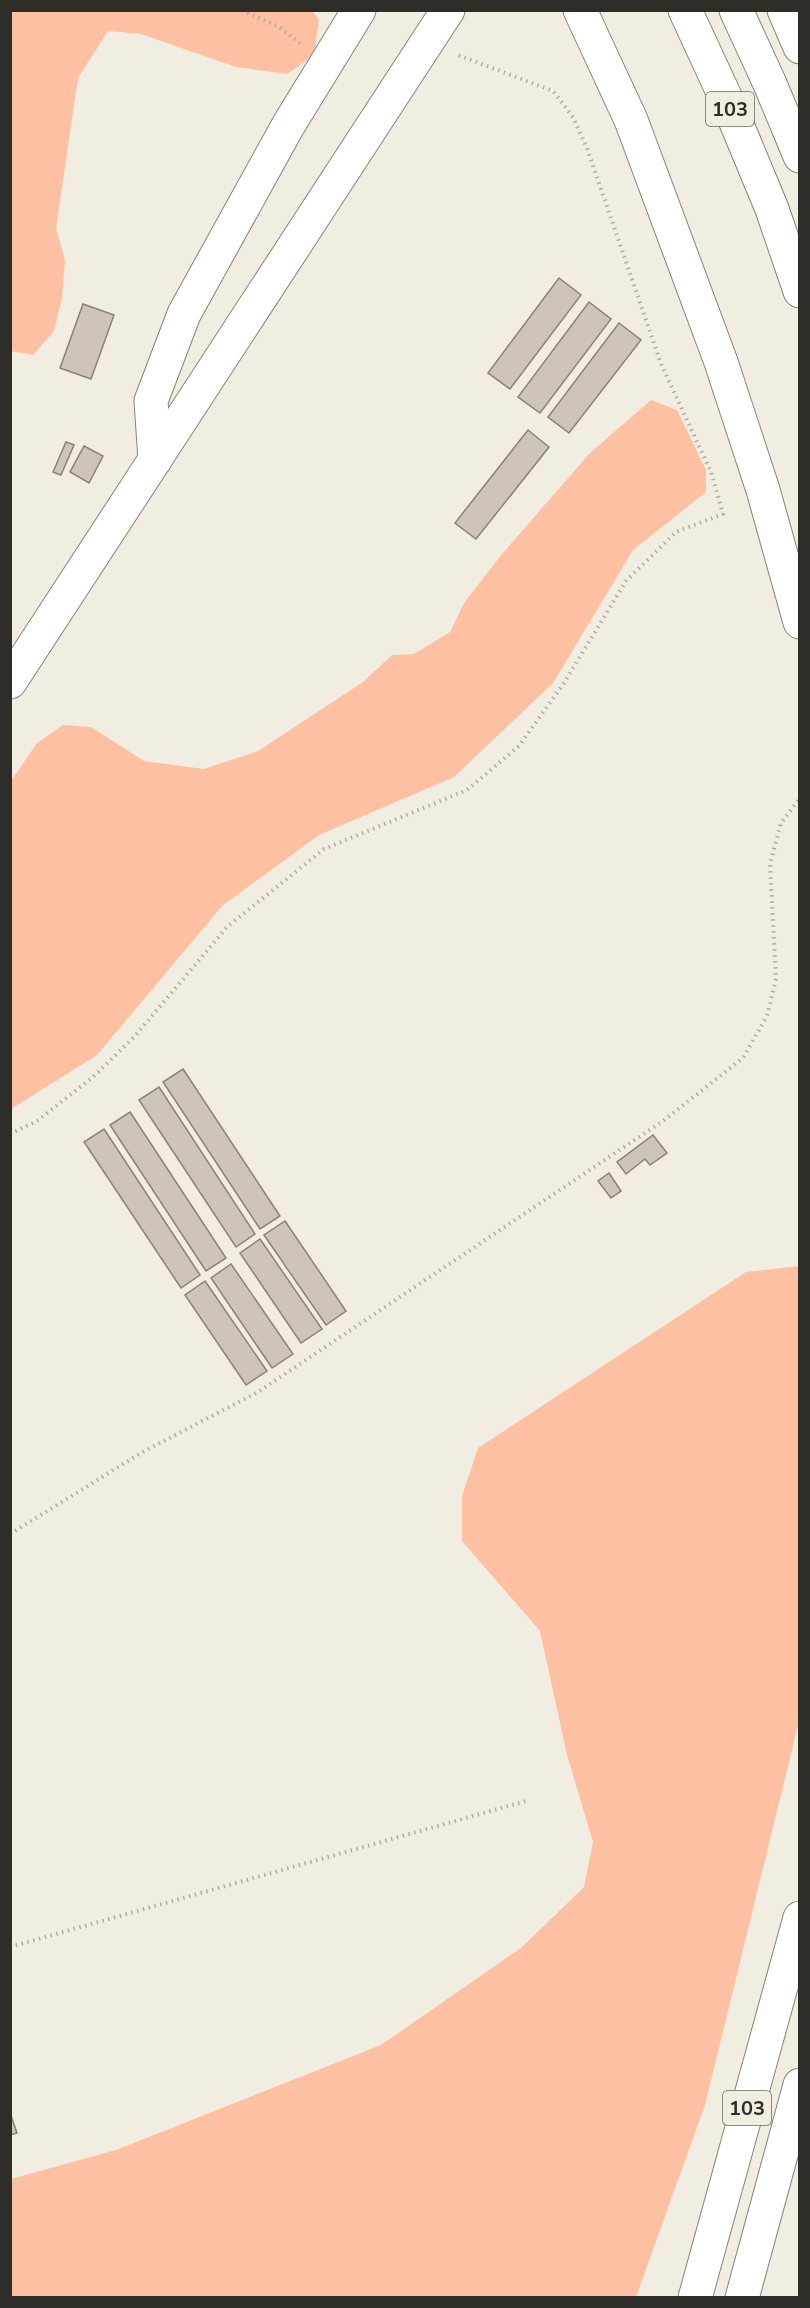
<svg xmlns="http://www.w3.org/2000/svg" width="810" height="2308" font-family="'Nunito Sans',sans-serif">
<style>
.green{fill:#fec0a2}
.building{fill:#cec4bb;stroke:#8a8178;stroke-width:1.5}
.lines{fill:none;stroke-linecap:round;stroke-linejoin:round}
.minor-casing{stroke:#878378;stroke-width:35}
.tertiary-casing{stroke:#878378;stroke-width:35}
.trunk-casing{stroke:#878378;stroke-width:35}
.path{stroke:#b0aca2;stroke-width:4;stroke-dasharray:1.5 4.5;stroke-linecap:butt}
.minor{stroke:#fff;stroke-width:33}
.tertiary{stroke:#fff;stroke-width:33}
.trunk{stroke:#fff;stroke-width:33}
.labels{text-anchor:middle;stroke-width:4.5;stroke-linejoin:round;paint-order:stroke}
.shield{fill:#f2ede1;stroke:#6a6760;stroke-width:1.5}
.shield-label{font-size:20px;font-weight:bold;fill:#2f2d28}
</style>
<rect width="100%" height="100%" fill="#f2ede1"/>
<g class="green">
<path d="M312 10 319 20 314 55 287 74 236 67 141 34 108 31 78 78 56 228 65 260 62 298 54 331 33 355 11 351 10 11Z"/>
<path d="M651 400 677 410 706 470V492L633 550 553 683 454 777 319 835 223 905 97 1055 11 1109V781L37 743 63 725 91 727 144 761 204 769 258 751 363 682 392 655 414 654 450 632 464 603 502 554 590 453Z"/>
<path d="M799 1266V1721L705 2105 636 2297H11V2179L116 2150 381 2045 521 1948 584 1887 593 1842 567 1755 540 1631 462 1541V1496L478 1448 746 1272Z"/>
</g>
<g class="building">
<path d="M559 278 581 295 510 389 488 373Z"/>
<path d="M589 302 611 319 540 413 518 397Z"/>
<path d="M83 304 114 315 91 379 60 368Z"/>
<path d="M619 323 641 340 569 433 548 417Z"/>
<path d="M528 430 549 447 476 539 455 523Z"/>
<path d="M66 442 74 445 61 475 53 472Z"/>
<path d="M84 446 103 456 89 483 70 472Z"/>
<path d="M183 1069 280 1216 260 1229 163 1082Z"/>
<path d="M159 1087 255 1234 236 1247 139 1100Z"/>
<path d="M130 1112 226 1258 206 1271 110 1125Z"/>
<path d="M104 1129 200 1275 181 1288 84 1142Z"/>
<path d="M653 1135 667 1153 650 1165 645 1159 626 1174 617 1162Z"/>
<path d="M609 1173 621 1191 611 1198 598 1181Z"/>
<path d="M285 1221 346 1311 326 1325 264 1235Z"/>
<path d="M260 1239 322 1329 301 1343 240 1253Z"/>
<path d="M231 1264 293 1354 272 1368 211 1278Z"/>
<path d="M205 1281 267 1371 246 1385 185 1295Z"/>
<path d="M10 2113 17 2133 10 2135Z"/>
</g>
<g class="lines">
<defs>
<path id="minor" d="M155 460 151 401 184 314 289 124 359 10"/>
<path id="tertiary" d="M10 682 448 10"/>
<g id="trunk">
<path d="M580 10 631 120 721 362 763 490 800 622"/>
<path d="M685 10 728 103 772 209 800 291"/>
<path d="M736 10 770 84 800 156"/>
<path d="M784 10 800 47"/>
<path d="M695 2298 800 1918"/>
<path d="M742 2298 800 2085"/>
</g>
</defs>
<use href="#minor" class="minor-casing"/>
<use href="#tertiary" class="tertiary-casing"/>
<use href="#trunk" class="trunk-casing"/>
<g class="path">
<path d="M242 10 279 27 300 43"/>
<path d="M10 1134 37 1121 93 1077 135 1036 227 927 324 849 467 790 519 746 564 683 626 581 676 532 723 514 711 472 661 364 587 148 573 117 553 91 458 55"/>
<path d="M10 1534 141 1453 258 1392 663 1121 743 1058 767 1016 776 979 770 864 781 823 800 798"/>
<path d="M10 1947 526 1801"/>
</g>
<use href="#minor" class="minor"/>
<use href="#tertiary" class="tertiary"/>
<use href="#trunk" class="trunk"/>
</g>
<g class="labels">
<g class="shield">
<rect x="706" y="92" width="48" height="34" rx="4.5"/>
<rect x="723" y="2091" width="48" height="34" rx="4.5"/>
</g>
<g class="shield-label">
<text x="730" y="116">103</text>
<text x="747" y="2115">103</text>
</g>
</g>
<rect width="810" height="2308" fill="none" stroke="#2f2d28" stroke-width="24"/>
</svg>
